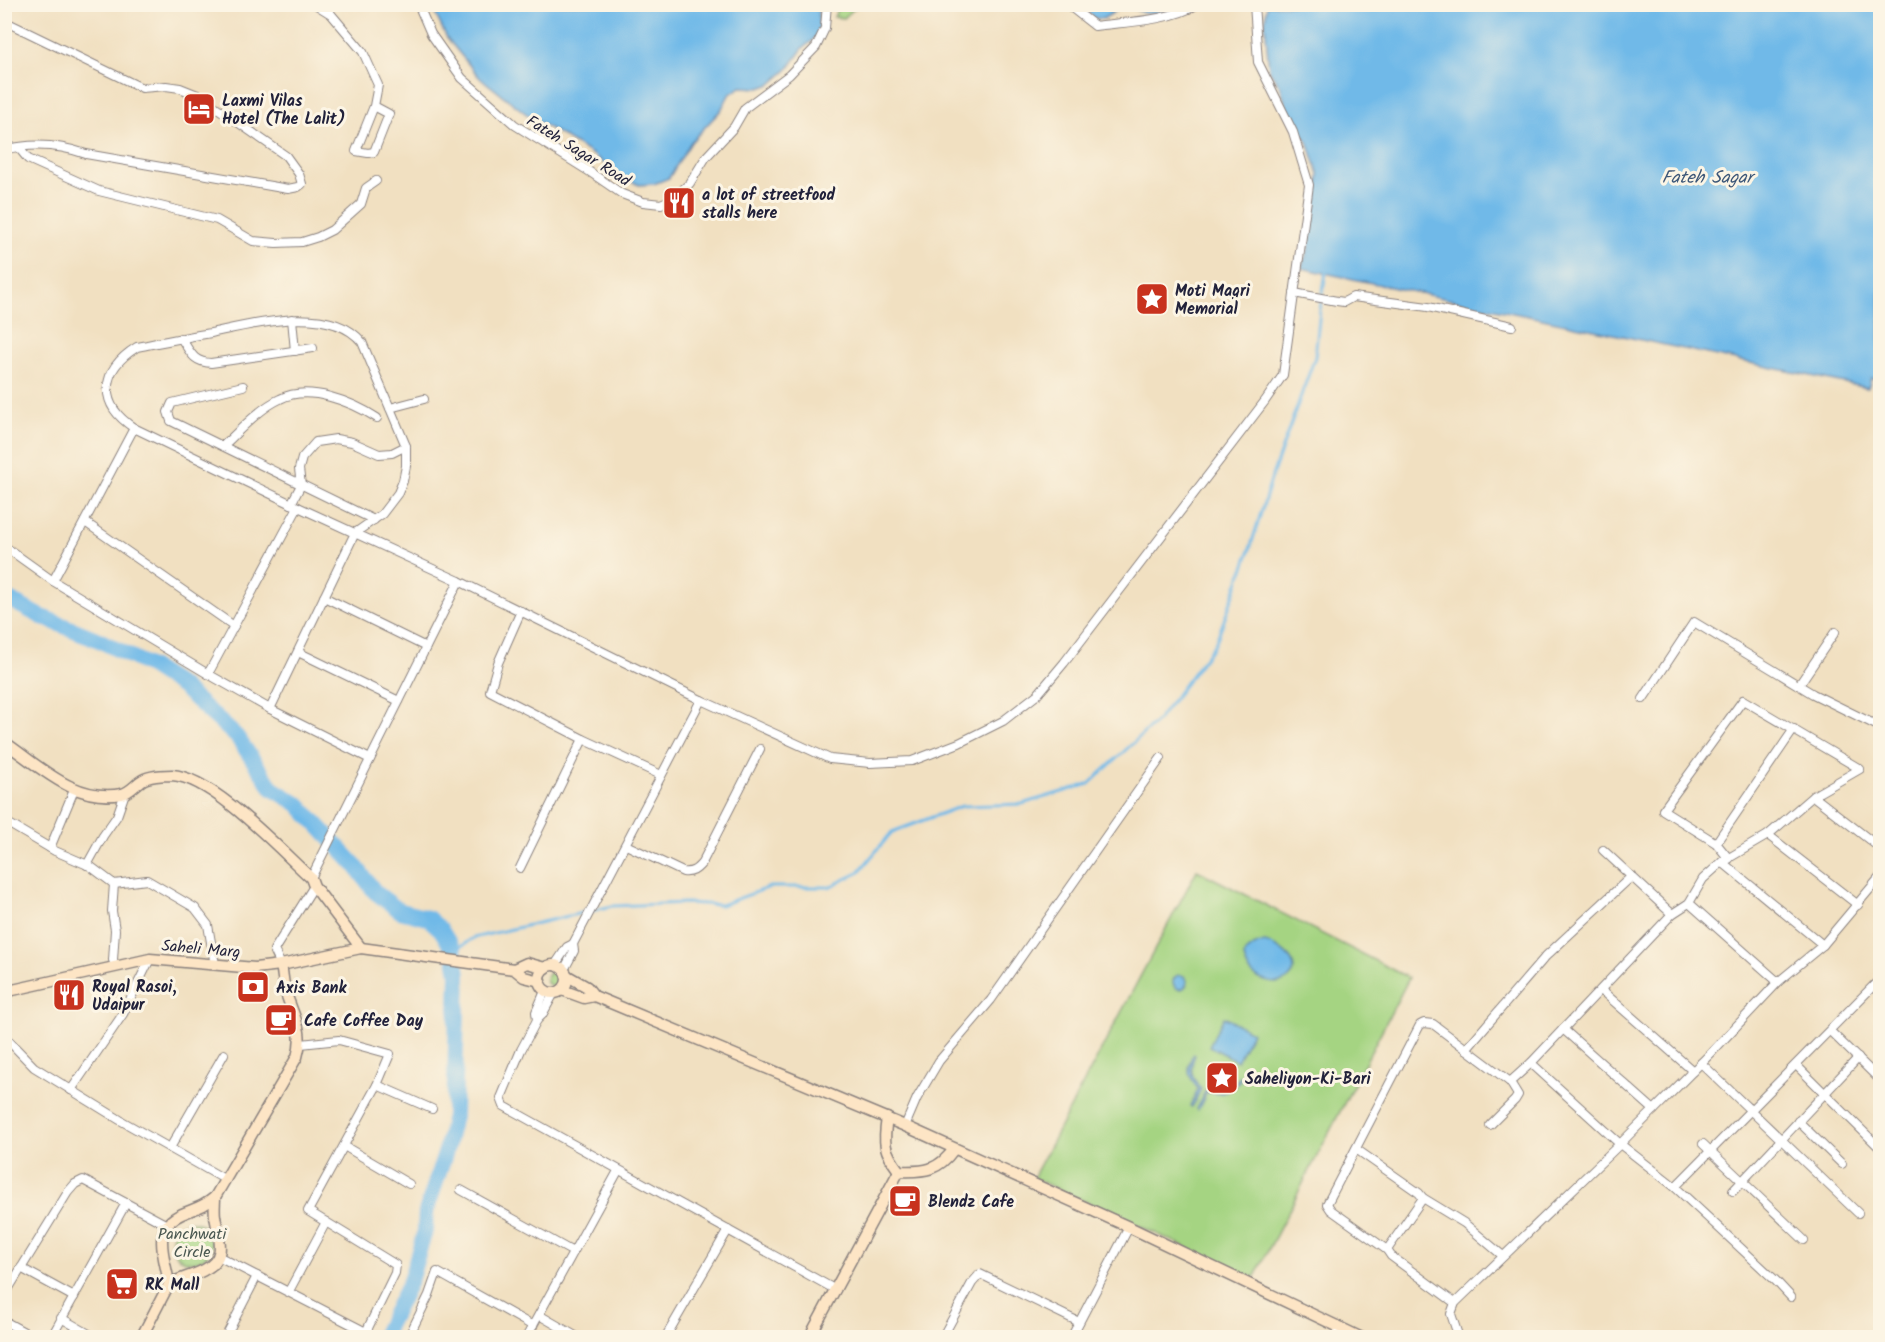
<svg xmlns="http://www.w3.org/2000/svg" width="1885" height="1342" font-family="Kalam,sans-serif">
<style>
.green{fill:#a5d482;stroke:#647b5e;stroke-width:1.5}
.water{fill:#70b9e8;stroke:#496e92;stroke-width:1.5}
.lines{fill:none;stroke-linecap:round;stroke-linejoin:round}
.stream{stroke:#70b9e8;stroke-width:3}
.river{stroke:#70b9e8;stroke-width:16}
.street-casing{stroke:#8a817e;stroke-width:10}
.secondary-casing{stroke:#8a817e;stroke-width:13}
.street{stroke:#fff;stroke-width:8}
.secondary{stroke:#fde5c5;stroke-width:10}
.labels{text-anchor:middle;stroke-width:6;stroke-linejoin:round;paint-order:stroke}
.poi-label{font-size:16px;font-weight:bold;fill:#22223b;stroke:#fcf5e5;text-anchor:start}
.street-label{font-size:16px;fill:#22223b;stroke:#fcf5e5}
.park-label{font-size:16px;fill:#495750;stroke:#fcf5e5}
.water-label{font-size:18px;font-style:italic;fill:#3d5778;stroke:#fcf5e5}
</style>
<rect width="100%" height="100%" fill="#fcf5e5"/>
<filter id="ink" filterUnits="userSpaceOnUse"><feTurbulence type="fractalNoise" baseFrequency=".0167" numOctaves="2"/><feDisplacementMap in="SourceGraphic" scale="12" xChannelSelector="R" yChannelSelector="G"/><feConvolveMatrix kernelMatrix="1 2 1 2 8 2 1 2 1" color-interpolation-filters="sRGB"/></filter>
<filter id="wash" filterUnits="userSpaceOnUse"><feTurbulence type="fractalNoise" baseFrequency=".008" numOctaves="4" result="noise"/><feDisplacementMap in="SourceGraphic" scale="24" xChannelSelector="R" yChannelSelector="G"/><feGaussianBlur stdDeviation="1.35" result="paint"/><feColorMatrix in="noise" values="0 0 0 0 0 0 0 0 0 0 0 0 0 0 0 0 0 1.4 0 .05"/><feComposite in="paint" operator="in"/></filter>
<g filter="url(#wash)">
<rect width="100%" height="100%" fill="#f1e0c1"/>
<g class="green">
<path d="M839 5H857V6L844 18 834 17Z"/>
<path d="M1197 870 1409 978 1254 1278 1033 1178Z"/>
<circle cx="553" cy="979" r="7"/>
<circle cx="192" cy="1242" r="20"/>
</g>
<g class="water">
<path d="M818 4 819 32 812 41 803 48 788 69 771 84 760 88 741 87 729 95 721 110 691 142 669 178 654 184 639 185 620 176 592 154 529 116 479 77 447 38 431 5Z"/>
<path d="M1080 5H1184C1171 6 1158 16 1144 13 1138 11 1131 7 1125 5L1103 19 1094 18Z"/>
<path d="M1267 5H1880V380L1871 378 1868 388 1301 268 1309 247 1310 226 1317 202 1319 175 1308 142 1288 113 1281 88 1269 70 1265 22Z"/>
<path d="M1265 942C1279 946 1306 964 1288 979 1277 988 1256 980 1249 970 1246 966 1245 961 1244 957 1248 946 1255 945 1265 942Z"/>
<circle cx="1180" cy="982" r="7"/>
<path d="M1224 1017 1252 1032 1237 1061 1209 1046Z"/>
<path d="M1193 1054 1195 1055C1189 1069 1191 1077 1201 1089L1192 1107 1190 1106 1198 1089C1188 1076 1186 1069 1193 1054Z"/>
<path d="M1240 1076 1242 1077C1233 1090 1223 1097 1207 1092L1198 1110 1196 1109 1206 1090C1221 1094 1230 1089 1240 1076Z"/>
</g>
<g class="lines">
<path class="stream" d="M454 951 473 938 612 906 687 903 721 905 770 887H829L858 873 892 832 962 806 1022 804 1089 784 1158 720 1215 644 1246 562 1273 473 1315 357 1320 310 1326 272"/>
<path class="river" d="M4 597 42 617 99 640 151 667 182 687 237 737 273 789 298 804 355 865 375 892 400 911 428 918 441 930 454 951 458 974 454 1116 446 1151 426 1212 425 1231 410 1281 382 1338"/>
</g>
</g>
<g filter="url(#ink)">
<g class="lines">
<defs>
<g id="street">
<path d="M315 4 331 14 363 52 378 85 374 106 356 151 368 153 374 152 389 114 374 106"/>
<path d="M418 4 431 34 462 78 515 125 587 170 622 194 643 202 661 204 674 198 690 183 706 157 734 127 745 108 789 75 816 47 825 28 827 4"/>
<path d="M1070 4 1072 8 1095 26C1126 22 1171 21 1198 4"/>
<path d="M4 21 142 88 166 86 180 88 200 96 286 156 299 174 302 184 298 187 288 189 86 154C60 145 31 143 4 150"/>
<path d="M19 148 28 159 99 191 217 220 253 241 276 243 302 242 318 237 332 230 361 204 366 188 376 181"/>
<path d="M1294 293 1337 301 1344 302 1353 297 1428 307 1512 326"/>
<path d="M292 319 295 351"/>
<path d="M181 338C191 353 193 362 211 363L313 348"/>
<path d="M243 386 172 403 168 412 171 421 374 520"/>
<path d="M390 408 424 399"/>
<path d="M134 428 53 581 208 674 298 507"/>
<path d="M223 446C239 431 260 408 280 399 309 384 352 402 377 418"/>
<path d="M291 504 301 485 299 469 302 458 316 442 336 439 352 442 379 454 392 453 406 446"/>
<path d="M85 522 234 626"/>
<path d="M4 546 53 581"/>
<path d="M324 597 426 647"/>
<path d="M521 611 498 663 490 691 583 739 661 775"/>
<path d="M298 652 399 701"/>
<path d="M208 674 270 709 370 759"/>
<path d="M1799 685 1835 632"/>
<path d="M1643 699 1694 622 1813 694 1880 727"/>
<path d="M270 709 355 533 382 514 398 493 403 481 406 466V446L362 342C330 303 253 324 211 333 186 337 162 342 137 347 100 370 97 404 134 428L298 507 459 581 701 700 830 759 870 763 912 761 959 743 1003 721 1038 694 1064 663 1265 401 1283 375 1309 185 1293 132 1258 62 1254 4"/>
<path d="M1813 796 1880 848"/>
<path d="M11 825 55 851 90 866 114 884 147 880 195 908 208 925 215 965"/>
<path d="M1716 843 1794 729"/>
<path d="M626 845 683 872C692 873 696 870 702 863L760 749"/>
<path d="M50 848 74 790"/>
<path d="M1603 850 1672 914"/>
<path d="M1729 859 1716 843 1663 810 1743 700 1860 769 1813 796 1768 835"/>
<path d="M87 865 103 836 117 816 125 793"/>
<path d="M520 868 583 739"/>
<path d="M311 878 459 581"/>
<path d="M114 884 112 911 115 930 113 960 116 967"/>
<path d="M1689 903 1778 982"/>
<path d="M1823 945 1722 862 1768 835 1858 905"/>
<path d="M281 965 274 950 314 886"/>
<path d="M555 965 567 947 573 944 701 700"/>
<path d="M564 970 574 951 573 944"/>
<path d="M1601 990 1693 1071"/>
<path d="M554 993 542 1015 537 1020 521 1050 501 1098 504 1106 836 1290"/>
<path d="M537 1020 536 1012 545 991"/>
<path d="M1563 1029 1654 1110"/>
<path d="M1830 1031 1880 1080"/>
<path d="M4 1036 34 1067 120 1120 226 1180"/>
<path d="M1466 1049 1546 956 1632 876"/>
<path d="M1531 1063 1620 1144 1675 1187 1776 1281 1791 1297"/>
<path d="M1701 1063 1858 1213"/>
<path d="M1796 1065 1880 1148"/>
<path d="M1510 1082 1531 1063 1672 914 1689 903 1703 879 1722 862"/>
<path d="M377 1085 432 1109"/>
<path d="M71 1090 123 1014 150 959"/>
<path d="M1798 1121 1842 1164"/>
<path d="M905 1126 917 1098 939 1061 991 1000 1161 758"/>
<path d="M1703 1144 1804 1240"/>
<path d="M344 1146 409 1184"/>
<path d="M170 1148 224 1054"/>
<path d="M1356 1149 1419 1193 1423 1198 1464 1223 1503 1256"/>
<path d="M1675 1187 1880 979"/>
<path d="M461 1190 573 1252"/>
<path d="M1733 1191 1858 1058"/>
<path d="M1387 1250 1423 1198"/>
<path d="M218 1256 257 1276 225 1338"/>
<path d="M21 1268 74 1297"/>
<path d="M257 1276 366 1332 395 1273 396 1265 308 1211 377 1085 390 1054 339 1040 301 1044"/>
<path d="M289 1291 326 1222"/>
<path d="M4 1296 68 1192 75 1184 83 1180 167 1225"/>
<path d="M1455 1303 1391 1256 1387 1250 1331 1210 1327 1204 1420 1025 1424 1023 1433 1024 1510 1082 1518 1095 1515 1100 1490 1125"/>
<path d="M539 1315 579 1338"/>
<path d="M61 1318 96 1338"/>
<path d="M4 1321 35 1338"/>
<path d="M51 1338 126 1203"/>
<path d="M408 1338 429 1295 437 1272 533 1326"/>
<path d="M526 1338 618 1171"/>
<path d="M665 1338 728 1230"/>
<path d="M942 1338 972 1283 980 1274 1079 1322"/>
<path d="M1071 1338 1129 1227"/>
<path d="M1335 1338 1340 1327"/>
<path d="M1459 1338 1451 1314 1455 1303 1620 1144 1711 1053 1778 982 1823 945 1880 877"/>
</g>
<g id="secondary">
<path d="M4 742C41 767 75 803 122 794 130 792 135 785 141 781 147 776 164 775 172 775 213 777 280 850 311 878L314 886 361 948"/>
<circle cx="553" cy="979" r="14"/>
<path d="M514 969 527 963 545 968"/>
<path d="M566 975 587 987 594 996 905 1126 1129 1227 1362 1338"/>
<path d="M562 990 584 998 594 996"/>
<path d="M4 992 150 959 255 968 281 965 361 948 514 969 524 977 540 981"/>
<path d="M887 1118C883 1144 884 1151 899 1171 925 1172 938 1171 954 1149"/>
<path d="M215 1197 297 1057C305 1031 293 1016 286 993 283 984 283 974 281 965"/>
<path d="M215 1197C215 1203 214 1210 215 1216 218 1236 229 1258 204 1270 193 1276 181 1278 169 1284 166 1259 149 1228 182 1214 196 1208 203 1207 215 1197Z"/>
<path d="M141 1338 169 1284"/>
<path d="M809 1338 899 1171"/>
</g>
</defs>
<use href="#street" class="street-casing"/>
<use href="#secondary" class="secondary-casing"/>
<use href="#street" class="street"/>
<use href="#secondary" class="secondary"/>
</g>
</g>
<defs>
<symbol id="hotel-square" viewBox="-11 -11 22 22"><rect x="-9" y="-9" width="18" height="18" rx="4" fill="#c8321e" stroke="#fcf5e5"/><path d="M-6-4.5h1.5V1H6V5H4.5V3h-9V5H-6ZM-4 0a1.8 1.8 0 1 1 3.6 0ZM.5 0V-2.5h3Q6-2.5 6 0Z" fill="#fff"/></symbol>
<symbol id="restaurant-square" viewBox="-11 -11 22 22"><rect x="-9" y="-9" width="18" height="18" rx="4" fill="#c8321e" stroke="#fcf5e5"/><path d="M-5-6h1v4h1v-4h1v4h1v-4h1v5L-1.5 .5V6h-2V.5L-5-1ZM5-6V6H3V1.5H1.5Q1.5-4 5-6Z" fill="#fff"/></symbol>
<symbol id="sight-square" viewBox="-11 -11 22 22"><rect x="-9" y="-9" width="18" height="18" rx="4" fill="#c8321e" stroke="#fcf5e5"/><path d="M0-6L1.8-2.2L6-1.7L2.9 1.2L3.7 5.4L0 3.3L-3.7 5.4L-2.9 1.2L-6-1.7L-1.8-2.2Z" fill="#fff"/></symbol>
<symbol id="bank-square" viewBox="-11 -11 22 22"><rect x="-9" y="-9" width="18" height="18" rx="4" fill="#c8321e" stroke="#fcf5e5"/><path d="M-6-4H6V4H-6ZM0-2.3a2.3 2.3 0 1 0 0 4.6a2.3 2.3 0 1 0 0-4.6Z" fill="#fff"/></symbol>
<symbol id="cafe-square" viewBox="-11 -11 22 22"><rect x="-9" y="-9" width="18" height="18" rx="4" fill="#c8321e" stroke="#fcf5e5"/><path d="M-5.5-4.5H6V0H3Q3 3.5 0 3.5H-2.5Q-5.5 3.5-5.5 0ZM3-3.2v2h1.7v-2ZM-6 4.5H4V6H-6Z" fill="#fff"/></symbol>
<symbol id="supermarket-square" viewBox="-11 -11 22 22"><rect x="-9" y="-9" width="18" height="18" rx="4" fill="#c8321e" stroke="#fcf5e5"/><path d="M-6-5.5h2.5l.6 2H6L4.5 2H-2.5L-4.4-4H-6ZM-1.5 3.2a1.3 1.3 0 1 0 .1 0ZM3 3.2a1.3 1.3 0 1 0 .1 0Z" fill="#fff"/></symbol>
</defs>
<g fill-rule="evenodd">
<use href="#hotel-square" x="180" y="90" width="38" height="38"/>
<use href="#restaurant-square" x="660" y="184" width="38" height="38"/>
<use href="#sight-square" x="1133" y="280" width="38" height="38"/>
<use href="#bank-square" x="234" y="968" width="38" height="38"/>
<use href="#restaurant-square" x="50" y="976" width="38" height="38"/>
<use href="#cafe-square" x="262" y="1001" width="38" height="38"/>
<use href="#sight-square" x="1203" y="1059" width="38" height="38"/>
<use href="#cafe-square" x="886" y="1182" width="38" height="38"/>
<use href="#supermarket-square" x="103" y="1265" width="38" height="38"/>
</g>
<g class="labels">
<g class="poi-label">
<text x="222" y="106">Laxmi Vilas<tspan x="222" dy="18">Hotel (The Lalit)</tspan></text>
<text x="702" y="200">a lot of streetfood<tspan x="702" dy="18">stalls here</tspan></text>
<text x="1175" y="296">Moti Magri<tspan x="1175" dy="18">Memorial</tspan></text>
<text x="92" y="992">Royal Rasoi,<tspan x="92" dy="18">Udaipur</tspan></text>
<text x="276" y="993">Axis Bank</text>
<text x="304" y="1026">Cafe Coffee Day</text>
<text x="1245" y="1084">Saheliyon-Ki-Bari</text>
<text x="928" y="1207">Blendz Cafe</text>
<text x="145" y="1290">RK Mall</text>
</g>
<g class="street-label">
<text transform="translate(579 150) rotate(32)" y="6">Fateh Sagar Road</text>
<text transform="translate(201 948) rotate(5)" y="6">Saheli Marg</text>
</g>
<g class="park-label">
<text x="192" y="1239">Panchwati<tspan x="192" dy="18">Circle</tspan></text>
</g>
<g class="water-label">
<text x="1707" y="183">Fateh Sagar</text>
</g>
</g>
<rect width="1885" height="1342" fill="none" stroke="#fcf5e5" stroke-width="24"/>
</svg>
